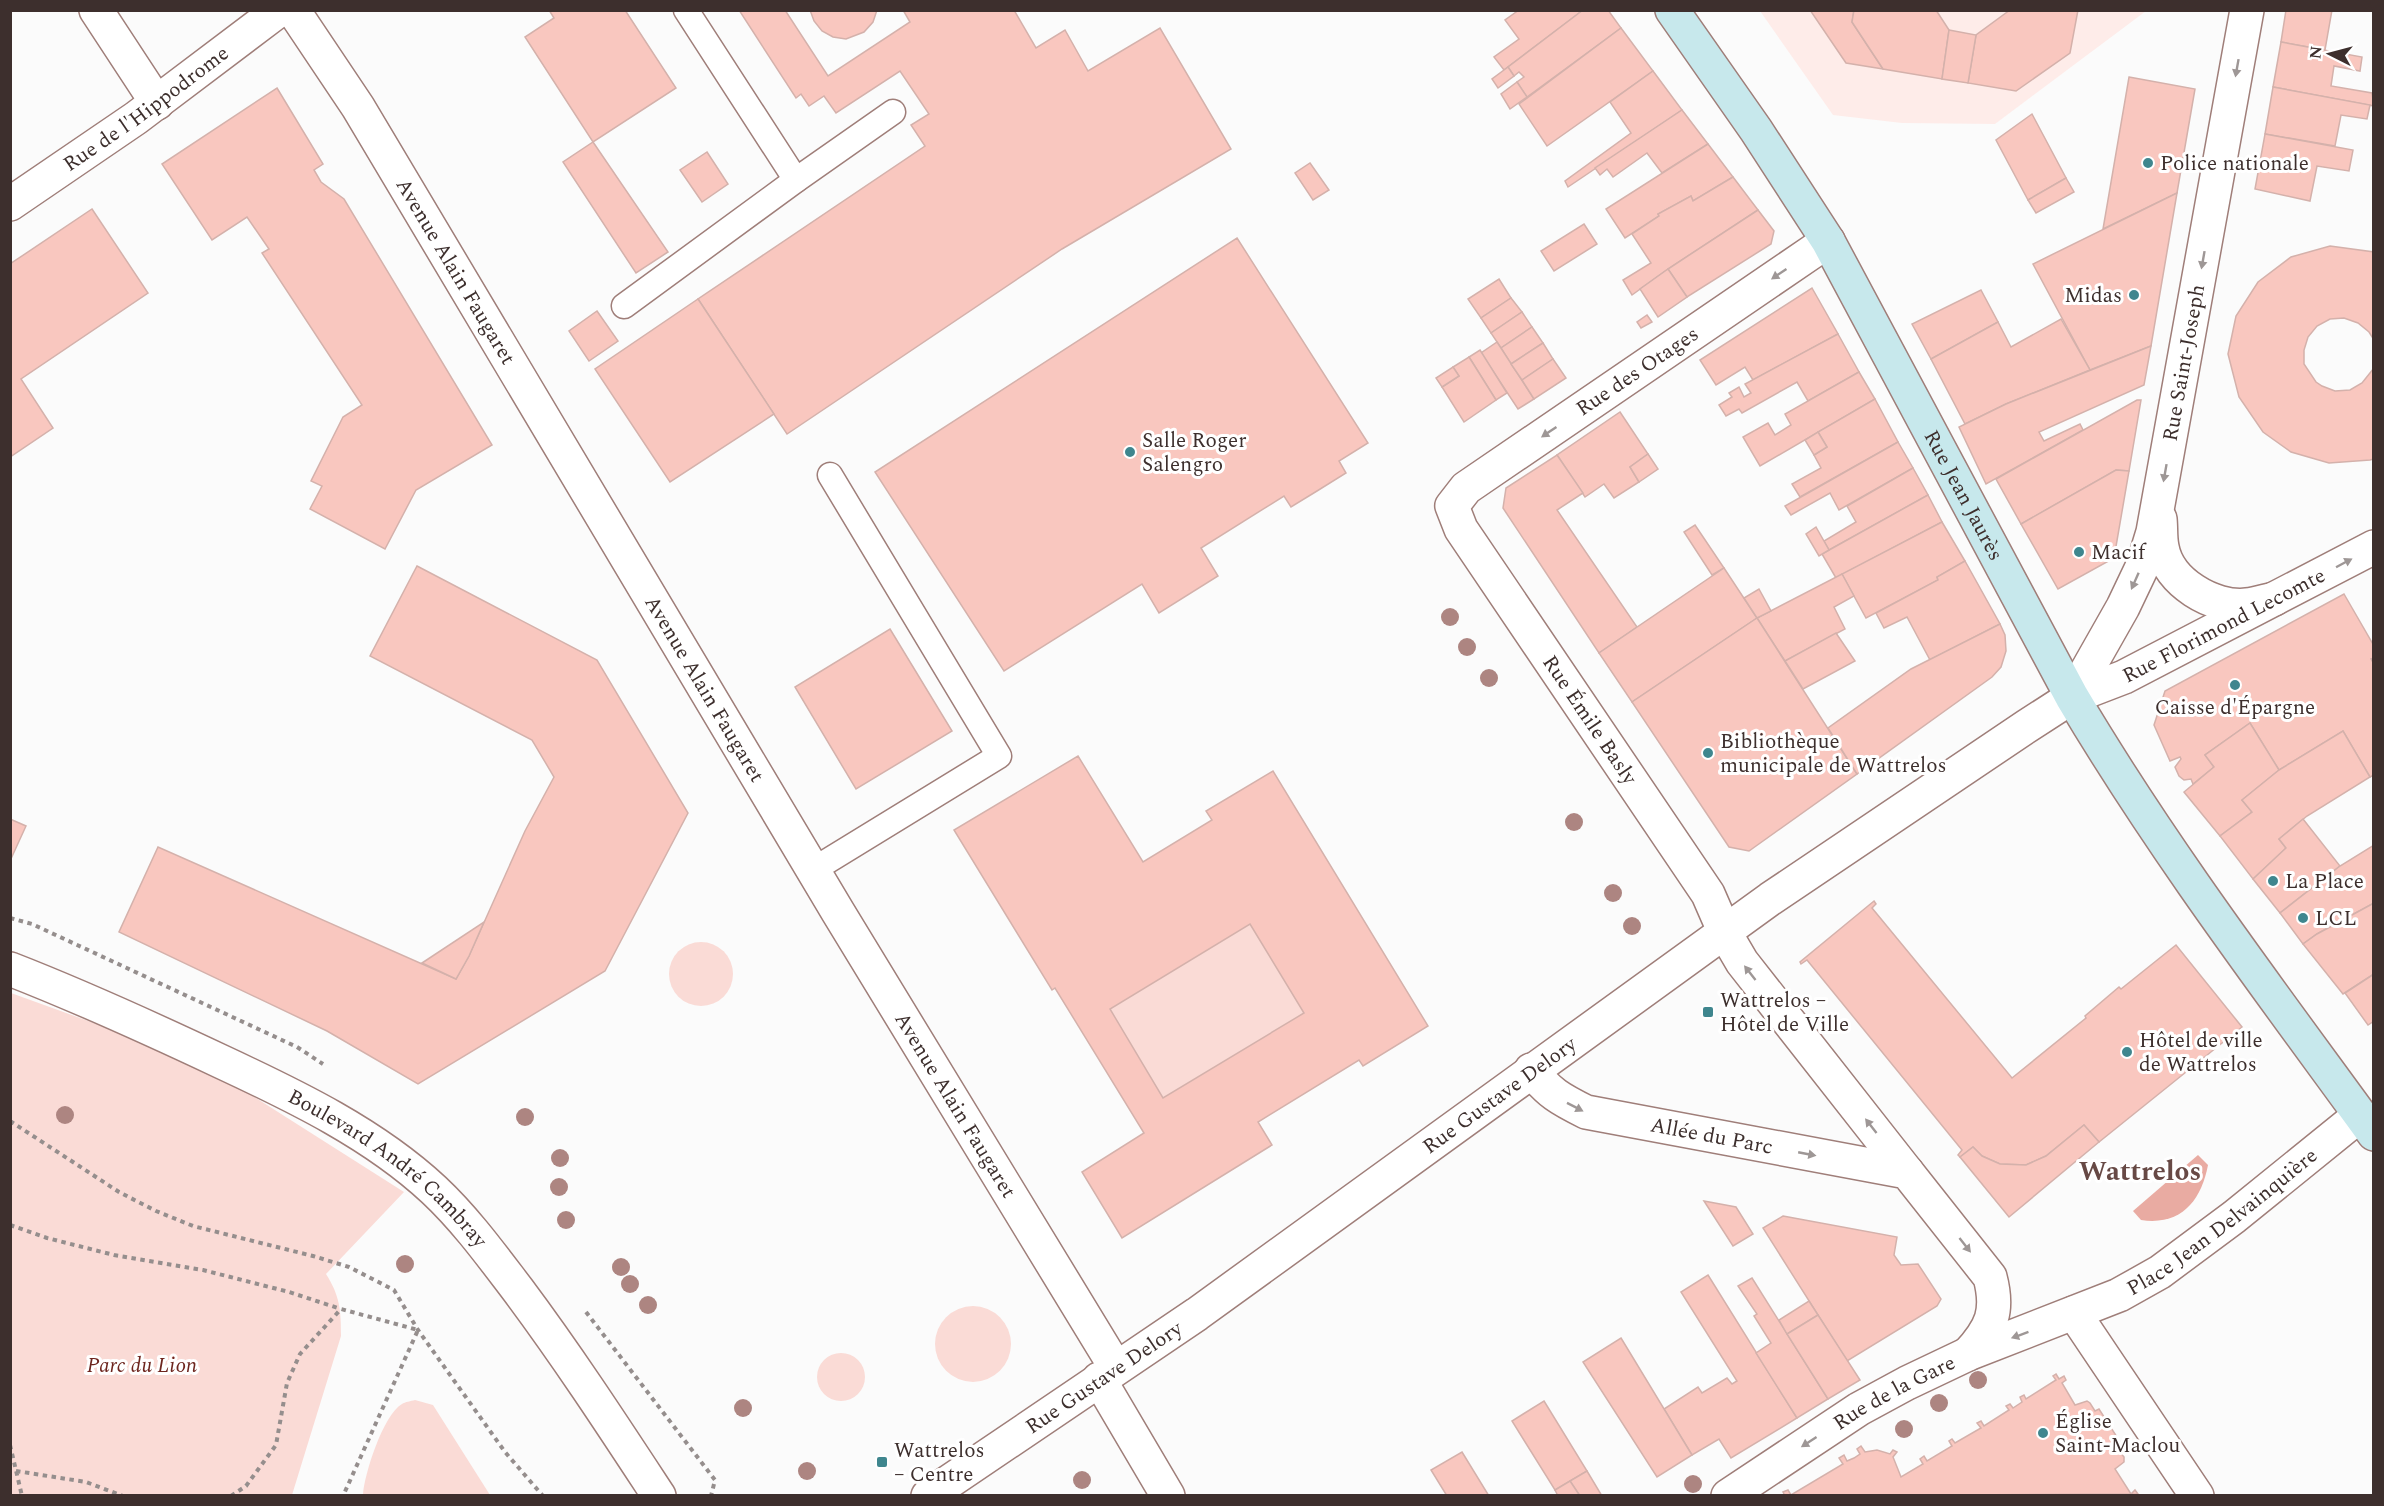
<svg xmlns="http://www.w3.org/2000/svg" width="2384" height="1506" font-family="Spectral,serif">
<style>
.built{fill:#feece9}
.green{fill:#fadbd6}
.water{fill:#e9aba2}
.building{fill:#f9c7bf;stroke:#d4b1ab;stroke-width:1.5;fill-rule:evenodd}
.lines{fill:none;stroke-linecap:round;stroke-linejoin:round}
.service-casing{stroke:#9f7e79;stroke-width:27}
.minor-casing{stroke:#9f7e79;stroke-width:36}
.tertiary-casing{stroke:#9f7e79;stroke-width:36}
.secondary-casing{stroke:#9f7e79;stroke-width:36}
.path{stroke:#958e8d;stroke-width:4;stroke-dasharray:4.5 4.5;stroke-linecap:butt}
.service{stroke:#fff;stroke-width:24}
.minor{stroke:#fff;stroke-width:33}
.tertiary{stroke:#fff;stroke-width:33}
.secondary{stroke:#c7e8ec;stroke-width:33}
.tree{fill:#ad8581}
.oneway{fill:#9e9796}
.poi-dot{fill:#3f868e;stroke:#fff;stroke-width:2}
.labels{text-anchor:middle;stroke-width:6;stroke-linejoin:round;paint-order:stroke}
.street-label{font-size:21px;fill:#3d2f2d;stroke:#fff}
.poi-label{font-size:21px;fill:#3d2f2d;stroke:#fff;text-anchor:start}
.park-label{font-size:21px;font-style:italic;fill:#6d251e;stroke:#fff}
.district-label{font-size:27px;font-weight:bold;fill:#674945;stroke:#fff}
</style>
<rect width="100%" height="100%" fill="#fbfbfb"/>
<path class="built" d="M1760 11H2146L1995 124 1902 123 1833 115Z"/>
<g class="green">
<path d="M1250 924 1304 1013 1163 1098 1110 1009Z"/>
<circle cx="701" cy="974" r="32"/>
<path d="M11 993 196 1060 404 1192 326 1274C340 1296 341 1310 341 1336L292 1495 11 1496Z"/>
<circle cx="973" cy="1344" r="38"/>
<circle cx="841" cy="1377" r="24"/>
<path d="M415 1400 433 1405 490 1495H363C364 1475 383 1415 402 1404 405 1402 411 1401 415 1400Z"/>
</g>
<path class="water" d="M2198 1155 2208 1165C2201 1201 2181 1226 2141 1220L2133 1211Z"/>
<g class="building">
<path d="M549 10H625L676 88 593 142 525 37 554 18Z"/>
<path d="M739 10H785L828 76 910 22 903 10H1014L1036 48 1065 30 1088 71 1160 28 1231 149 1062 249 787 434 698 299 925 146 911 125 929 114 900 71 836 113 824 96 809 106 801 94 796 98Z"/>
<path d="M810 10H877L873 22 864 32 846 39 833 37 822 31 814 21Z"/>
<path d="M1519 10H1583L1504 70 1494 57 1519 39 1505 20Z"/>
<path d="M1583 10H1608L1621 28 1527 97 1517 82 1524 77 1519 72 1514 76 1508 67Z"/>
<path d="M1810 10H1854L1852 22 1883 69 1846 63Z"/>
<path d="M1854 10H1936L1949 30 1942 79 1883 69 1852 22Z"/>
<path d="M2010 10H2078L2070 53 2016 91 1968 83 1976 35Z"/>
<path d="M2286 10H2332L2325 50 2281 42Z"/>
<path d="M1621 28 1653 71 1547 146 1519 104Z"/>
<path d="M1949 30 1976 35 1968 83 1942 79Z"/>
<path d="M2281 42 2362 57 2360 71 2334 66 2331 86 2372 93 2374 106 2273 87Z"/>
<path d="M1508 67 1514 76 1498 88 1492 79Z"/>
<path d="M1653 71 1682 110 1568 187 1565 181 1631 133 1610 102Z"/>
<path d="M2129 77 2195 89 2177 193 2103 229Z"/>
<path d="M1517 82 1527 97 1510 109 1501 94Z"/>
<path d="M2273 87 2370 105 2367 119 2341 115 2335 146 2265 134Z"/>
<path d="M277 88 323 164 314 170 321 182 344 199 492 445 416 490 385 549 310 509 322 486 311 481 343 417 362 405 262 253 269 249 247 217 212 240 162 164Z"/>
<path d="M1682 110 1708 144 1662 173 1647 153 1613 177 1607 169 1600 175 1595 168Z"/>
<path d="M2032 114 2066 178 2028 200 1996 140Z"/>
<path d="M2265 134 2353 150 2349 171 2317 166 2310 201 2255 189Z"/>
<path d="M593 142 668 252 636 273 563 162Z"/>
<path d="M1708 144 1733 177 1693 201 1691 196 1658 214 1659 216 1625 238 1606 209Z"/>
<path d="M707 152 728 184 702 202 680 170Z"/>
<path d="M1310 163 1329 190 1313 200 1295 173Z"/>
<path d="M1733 177 1758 210 1668 269 1632 295 1623 280 1651 263 1632 234 1659 216 1658 214 1691 196 1693 201Z"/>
<path d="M2066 178 2074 192 2036 213 2028 200Z"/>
<path d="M2177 193 2151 346 2090 370 2033 264Z"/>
<path d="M92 209 148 293 21 379 53 428 10 457V264Z"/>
<path d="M1758 210 1774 231 1771 244 1687 297 1668 269Z"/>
<path d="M1584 224 1597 244 1554 271 1541 251Z"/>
<path d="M1237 238 1368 443 1339 461 1346 473 1317 491 1291 507 1284 496 1201 548 1218 576 1159 613 1142 584 1004 671 875 472Z"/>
<path d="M2330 246 2374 252V340L2369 332 2358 323 2344 318 2330 319 2317 326 2308 337 2304 350V364L2316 382 2322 386 2335 391 2350 390 2362 383 2374 368V459L2370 460 2329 463 2291 452 2263 432 2239 397 2228 354 2236 316 2258 282 2291 257Z"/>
<path d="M1668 269 1687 297 1658 317 1640 289Z"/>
<path d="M1499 279 1511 298 1481 318 1468 299Z"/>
<path d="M1812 288 1838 334 1753 380 1745 367 1716 385 1700 360Z"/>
<path d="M1981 290 1998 322 1931 359 1912 324Z"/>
<path d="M1511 298 1522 312 1491 333 1481 318Z"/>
<path d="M698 299 774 414 670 482 595 369Z"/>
<path d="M597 311 618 341 589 361 569 331Z"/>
<path d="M1522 312 1532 327 1501 348 1491 333Z"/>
<path d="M1647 315 1652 322 1641 328 1637 322Z"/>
<path d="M2061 319 2090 370 2006 404 1965 424 1931 359 1998 322 2011 347Z"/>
<path d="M1532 327 1543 343 1511 364 1501 348Z"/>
<path d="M1838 334 1859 372 1808 401 1797 382 1742 413 1739 409 1726 416 1719 405 1732 397 1729 393 1739 387 1744 397 1751 393 1745 384Z"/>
<path d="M1497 342 1534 399 1518 409 1481 353Z"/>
<path d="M1543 343 1553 359 1522 380 1511 364Z"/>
<path d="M2151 346 2144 385 2039 432 2044 441 2080 424 2083 430 1986 484 1959 427 2006 404Z"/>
<path d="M1480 350 1507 393 1496 400 1469 357Z"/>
<path d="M1469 357 1496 400 1464 422 1442 387 1459 376 1453 367Z"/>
<path d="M1553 359 1566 378 1534 399 1522 380Z"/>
<path d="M1453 367 1459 376 1442 387 1436 378Z"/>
<path d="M1859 372 1875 399 1760 466 1743 437 1768 423 1775 435 1791 425 1785 414Z"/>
<path d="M1875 399 1898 442 1800 497 1792 484 1821 468 1814 455 1827 447 1818 432Z"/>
<path d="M2137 400H2141L2129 471 2116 470 2021 524 1996 479Z"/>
<path d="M1620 412 1648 454 1630 467 1639 482 1614 498 1604 484 1585 497 1557 455Z"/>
<path d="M1818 432 1827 447 1814 455 1805 440Z"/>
<path d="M1898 442 1913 468 1839 510 1830 493 1791 515 1785 506Z"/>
<path d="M1648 454 1658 469 1639 482 1630 467Z"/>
<path d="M1557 455 1583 493 1557 510 1637 627 1599 653 1503 508 1506 488Z"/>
<path d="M1913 468 1928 495 1829 550 1824 541 1856 522 1847 506Z"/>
<path d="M2116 470 2129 471 2114 558 2058 589 2021 524Z"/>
<path d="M1928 495 1942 522 1836 578 1822 554Z"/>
<path d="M1942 522 1965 561 1937 577 1938 580 1866 618 1842 574Z"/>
<path d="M1695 525 1724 568 1712 575 1684 532Z"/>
<path d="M1816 527 1829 550 1819 556 1806 534Z"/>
<path d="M1965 561 2000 624 1930 660 1907 617 1884 628 1876 613 1938 580 1937 577Z"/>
<path d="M417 566 597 660 688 813 605 971 418 1084 327 1031 119 932 158 847 456 979 469 956 525 831 554 777 532 740 370 656Z"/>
<path d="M1724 568 1757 618 1632 702 1599 653Z"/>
<path d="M1842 574 1854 596 1834 607 1845 629 1785 661 1757 618Z"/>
<path d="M1759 589 1771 611 1757 618 1744 598Z"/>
<path d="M2344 594 2374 646V658L2371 659 2374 664V775L2370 777 2343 731 2279 770 2250 723 2205 755 2214 767 2193 784 2191 779 2184 780 2179 776 2175 767 2181 759 2180 757 2170 761 2154 725 2165 691Z"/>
<path d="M1757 618 1857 774 1749 851 1729 847 1632 702Z"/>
<path d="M2000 624 2005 635 2006 651 2001 667 1992 677 1857 774 1828 728 1911 669Z"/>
<path d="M890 629 952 731 856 789 795 687Z"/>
<path d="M1836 633 1855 661 1803 689 1785 661Z"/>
<path d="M2250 723 2279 770 2242 800 2252 812 2220 836 2184 792 2214 767 2205 755Z"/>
<path d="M2343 731 2370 777 2307 816 2279 839 2286 848 2253 879 2220 836 2252 812 2242 800 2279 770Z"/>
<path d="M1078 756 1143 862 1212 820 1206 811 1273 771 1428 1026 1363 1066 1359 1060 1258 1122 1272 1145 1122 1238 1082 1172 1144 1133 1055 988 1052 990 954 830ZM1250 924 1304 1013 1163 1098 1110 1009Z"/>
<path d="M10 819 26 826 10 861Z"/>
<path d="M2303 819 2340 866 2280 913 2253 879 2286 848 2279 839Z"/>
<path d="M2374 845V903L2317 934 2303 944 2280 913 2340 866Z"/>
<path d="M1874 901 1876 904 1872 908 2012 1078 2086 1018 2085 1016 2119 987 2121 989 2176 945 2242 1027 2099 1142 2084 1125 2046 1156 2026 1165 2000 1164 1982 1156 1973 1147 1960 1157 1958 1155 1962 1150 1807 960 1801 964 1800 962Z"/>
<path d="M2374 903V974L2343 994 2303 944 2317 934Z"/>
<path d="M484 922 469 956 456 979 422 963Z"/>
<path d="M2374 974V1021L2368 1025 2345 993Z"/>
<path d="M2084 1125 2099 1142 2009 1217 1960 1157 1973 1147 1982 1156 2000 1164 2026 1165 2046 1156Z"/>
<path d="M1704 1201 1736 1207 1753 1234 1733 1246Z"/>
<path d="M1783 1216 1897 1237 1894 1255 1901 1265 1918 1264 1941 1299 1937 1306 1847 1361 1763 1228Z"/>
<path d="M1708 1275 1797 1418 1731 1458 1719 1439 1692 1455 1664 1409 1698 1387 1702 1393 1727 1378 1732 1384 1737 1381 1681 1292Z"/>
<path d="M1752 1278 1828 1399 1797 1418 1756 1353 1771 1343 1754 1316 1757 1314 1738 1286Z"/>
<path d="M1809 1301 1818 1315 1787 1334 1779 1320Z"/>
<path d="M1818 1315 1860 1380 1828 1399 1787 1334Z"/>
<path d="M1621 1338 1692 1455 1657 1477 1583 1362Z"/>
<path d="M2056 1374 2059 1379 2064 1376 2066 1380 2062 1383 2075 1405 2087 1401 2090 1403 2095 1411 2099 1409 2124 1448 2119 1451 2124 1457V1462L2115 1469 2131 1494 2135 1490 2138 1494 1785 1496 1783 1492 1788 1490 1791 1495 1843 1464 1839 1458 1844 1455 1847 1461 1854 1458 1860 1454 1857 1449 1861 1446 1865 1452 1877 1450 1890 1454 1893 1450 1897 1452 1893 1457 1901 1477 1923 1464 1920 1459 1924 1456 1927 1461 1952 1446 1949 1441 1952 1439 1955 1443 1981 1428 1977 1423 1981 1421 1984 1426 2009 1410 2006 1406 2010 1404 2013 1408 2022 1402 2020 1397 2024 1395 2026 1399 2056 1380 2053 1376Z"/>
<path d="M1544 1401 1587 1471 1555 1490 1512 1421Z"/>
<path d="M1462 1452 1489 1496H1447L1431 1470Z"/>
<path d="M1587 1471 1602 1496H1580L1570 1481Z"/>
<path d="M1570 1481 1580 1496H1558L1555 1490Z"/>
</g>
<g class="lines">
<defs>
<g id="service">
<path d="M686 10 796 180"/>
<path d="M624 306 796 180 893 112"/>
<path d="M813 870 999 756 830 475"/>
</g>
<g id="minor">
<path d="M96 10 157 103"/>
<path id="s1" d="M293 10 358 107 838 912 1116 1368"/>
<path id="s2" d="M10 204 136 118 279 10"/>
<path id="s3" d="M1828 241 1466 488 1452 506 1461 529 1708 894 1725 933 1742 962 1907 1172"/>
<path d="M2160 519C2161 528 2160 538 2162 547 2168 582 2213 609 2247 605 2256 604 2265 601 2274 599"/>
<path id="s4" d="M10 969C82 997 152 1029 222 1062 295 1096 374 1134 434 1190 466 1220 492 1256 518 1290 568 1357 613 1426 659 1496"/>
<path id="s5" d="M1531 1070C1549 1093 1560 1099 1586 1112L1907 1172 1990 1277C1999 1311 1992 1328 1968 1354"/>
<path d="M2074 1313 2197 1496"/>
<path d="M1099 1379 1168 1496"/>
<path id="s6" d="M928 1496 1197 1314 1770 899 2027 726 2072 697 2123 607 2143 565 2153 532 2247 10"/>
<path id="s7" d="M1728 1496 1859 1409 1907 1383 1968 1354 2119 1295 2160 1272 2234 1217 2360 1115"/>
</g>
<g id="tertiary">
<path id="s8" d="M2072 697 2124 677 2374 547"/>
</g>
<g id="secondary">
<path id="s9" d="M1672 10 1756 130 1828 241 2072 697C2162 849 2270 991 2374 1134"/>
</g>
</defs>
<use href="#service" class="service-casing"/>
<use href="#minor" class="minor-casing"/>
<use href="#tertiary" class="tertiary-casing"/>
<use href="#secondary" class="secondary-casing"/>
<g class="path">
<path d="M10 918 32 924 297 1047 323 1064"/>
<path d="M10 1121 119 1192 156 1211 193 1226 313 1256 349 1267 394 1290 418 1330 505 1452 543 1496"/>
<path d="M10 1225 47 1238 114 1255 203 1270 289 1292 341 1309"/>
<path d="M586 1312 715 1480 711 1496"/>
<path d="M10 1445 22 1496"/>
<path d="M16 1471 86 1482 123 1496"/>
<path d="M231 1496 246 1486 276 1445 287 1383 300 1354 341 1309 418 1330 343 1496"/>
</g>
<use href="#service" class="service"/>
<use href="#minor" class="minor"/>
<use href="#tertiary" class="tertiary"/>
<use href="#secondary" class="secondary"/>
</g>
<g class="tree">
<circle cx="1450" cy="617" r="9"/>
<circle cx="1467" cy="647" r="9"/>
<circle cx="1489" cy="678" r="9"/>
<circle cx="1574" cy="822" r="9"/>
<circle cx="1613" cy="893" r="9"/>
<circle cx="1632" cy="926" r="9"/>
<circle cx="65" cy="1115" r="9"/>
<circle cx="525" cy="1117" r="9"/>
<circle cx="560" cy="1158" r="9"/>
<circle cx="559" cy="1187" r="9"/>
<circle cx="566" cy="1220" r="9"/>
<circle cx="405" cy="1264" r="9"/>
<circle cx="621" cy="1267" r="9"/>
<circle cx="630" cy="1284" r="9"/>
<circle cx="648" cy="1305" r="9"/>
<circle cx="1978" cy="1380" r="9"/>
<circle cx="1939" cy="1403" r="9"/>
<circle cx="743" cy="1408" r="9"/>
<circle cx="1904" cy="1429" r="9"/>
<circle cx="807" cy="1471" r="9"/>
<circle cx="1082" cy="1480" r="9"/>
<circle cx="1693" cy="1484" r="9"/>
</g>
<defs><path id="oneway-solid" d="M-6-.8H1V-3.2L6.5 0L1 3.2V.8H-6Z" transform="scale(1.5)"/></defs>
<g class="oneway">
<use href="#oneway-solid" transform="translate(2237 68) rotate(100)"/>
<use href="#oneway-solid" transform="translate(2203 260) rotate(100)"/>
<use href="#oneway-solid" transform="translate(1779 274) rotate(146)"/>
<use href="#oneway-solid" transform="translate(1549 432) rotate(146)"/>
<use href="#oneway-solid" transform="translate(2165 473) rotate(100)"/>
<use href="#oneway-solid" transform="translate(2344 563) rotate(-28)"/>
<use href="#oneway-solid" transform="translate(2135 581) rotate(114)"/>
<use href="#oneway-solid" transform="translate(1750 973) rotate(-128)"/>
<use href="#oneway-solid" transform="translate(1575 1107) rotate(27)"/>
<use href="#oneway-solid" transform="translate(1871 1126) rotate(-128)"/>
<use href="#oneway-solid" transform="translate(1807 1154) rotate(11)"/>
<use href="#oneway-solid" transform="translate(1965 1245) rotate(52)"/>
<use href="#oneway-solid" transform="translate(2020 1335) rotate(160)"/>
<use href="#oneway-solid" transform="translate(1809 1442) rotate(147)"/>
</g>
<g class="poi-dot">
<circle cx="2148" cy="163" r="6"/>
<circle cx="2134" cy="295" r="6"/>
<circle cx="1130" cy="452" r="6"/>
<circle cx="2079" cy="552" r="6"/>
<circle cx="2235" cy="685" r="6"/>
<circle cx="1708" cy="753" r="6"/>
<circle cx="2273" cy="881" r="6"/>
<circle cx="2303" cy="918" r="6"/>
<rect x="1702" y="1006" width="12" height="12" rx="3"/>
<circle cx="2127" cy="1052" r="6"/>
<circle cx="2043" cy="1433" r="6"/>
<rect x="876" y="1456" width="12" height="12" rx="3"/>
</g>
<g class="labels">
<g class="street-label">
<text dy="7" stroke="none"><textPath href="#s2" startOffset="166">Rue de l'Hippodrome</textPath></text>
<text dy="7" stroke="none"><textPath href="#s1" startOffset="308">Avenue Alain Faugaret</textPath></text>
<text dy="7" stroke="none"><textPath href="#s6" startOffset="1752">Rue Saint-Joseph</textPath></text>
<text transform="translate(1637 371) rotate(-34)" y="7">Rue des Otages</text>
<text dy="7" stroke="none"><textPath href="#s9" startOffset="567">Rue Jean Jaurès</textPath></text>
<text dy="7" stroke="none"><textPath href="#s8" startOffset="168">Rue Florimond Lecomte</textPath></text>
<text dy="7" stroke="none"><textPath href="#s1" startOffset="794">Avenue Alain Faugaret</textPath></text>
<text dy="7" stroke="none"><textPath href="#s3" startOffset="716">Rue Émile Basly</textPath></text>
<text dy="7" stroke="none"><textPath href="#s6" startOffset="698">Rue Gustave Delory</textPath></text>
<text dy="7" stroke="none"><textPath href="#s1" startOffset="1280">Avenue Alain Faugaret</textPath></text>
<text dy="7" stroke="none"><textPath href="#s5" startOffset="198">Allée du Parc</textPath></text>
<text dy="7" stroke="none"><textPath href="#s4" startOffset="430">Boulevard André Cambray</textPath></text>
<text dy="7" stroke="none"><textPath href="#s7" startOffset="568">Place Jean Delvainquière</textPath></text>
<text dy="7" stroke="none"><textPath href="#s6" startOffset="212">Rue Gustave Delory</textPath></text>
<text dy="7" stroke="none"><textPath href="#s7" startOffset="196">Rue de la Gare</textPath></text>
</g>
<g class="poi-label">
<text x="2160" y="170">Police nationale</text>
<text x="2122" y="302" text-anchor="end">Midas</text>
<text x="1142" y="447">Salle Roger<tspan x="1142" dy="24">Salengro</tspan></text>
<text x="2091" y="559">Macif</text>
<text x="2235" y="714" text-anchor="middle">Caisse d'Épargne</text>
<text x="1720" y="748">Bibliothèque<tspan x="1720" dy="24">municipale de Wattrelos</tspan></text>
<text x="2285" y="888">La Place</text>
<text x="2315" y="925">LCL</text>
<text x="1720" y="1007">Wattrelos –<tspan x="1720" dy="24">Hôtel de Ville</tspan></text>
<text x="2139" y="1047">Hôtel de ville<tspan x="2139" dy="24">de Wattrelos</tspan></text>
<text x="2055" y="1428">Église<tspan x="2055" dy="24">Saint-Maclou</tspan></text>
<text x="894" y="1457">Wattrelos<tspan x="894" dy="24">– Centre</tspan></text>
</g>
<g class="park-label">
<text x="142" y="1372">Parc du Lion</text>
</g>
<g class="district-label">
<text x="2140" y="1180">Wattrelos</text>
</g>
</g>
<rect width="2384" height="1506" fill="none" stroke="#3d2f2d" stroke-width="24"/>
<g transform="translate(2330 54) rotate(276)" stroke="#ffffff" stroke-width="4.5" paint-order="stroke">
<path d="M0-4.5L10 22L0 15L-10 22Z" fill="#3d2f2d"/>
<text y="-9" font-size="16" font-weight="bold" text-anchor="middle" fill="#3d2f2d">N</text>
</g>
</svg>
